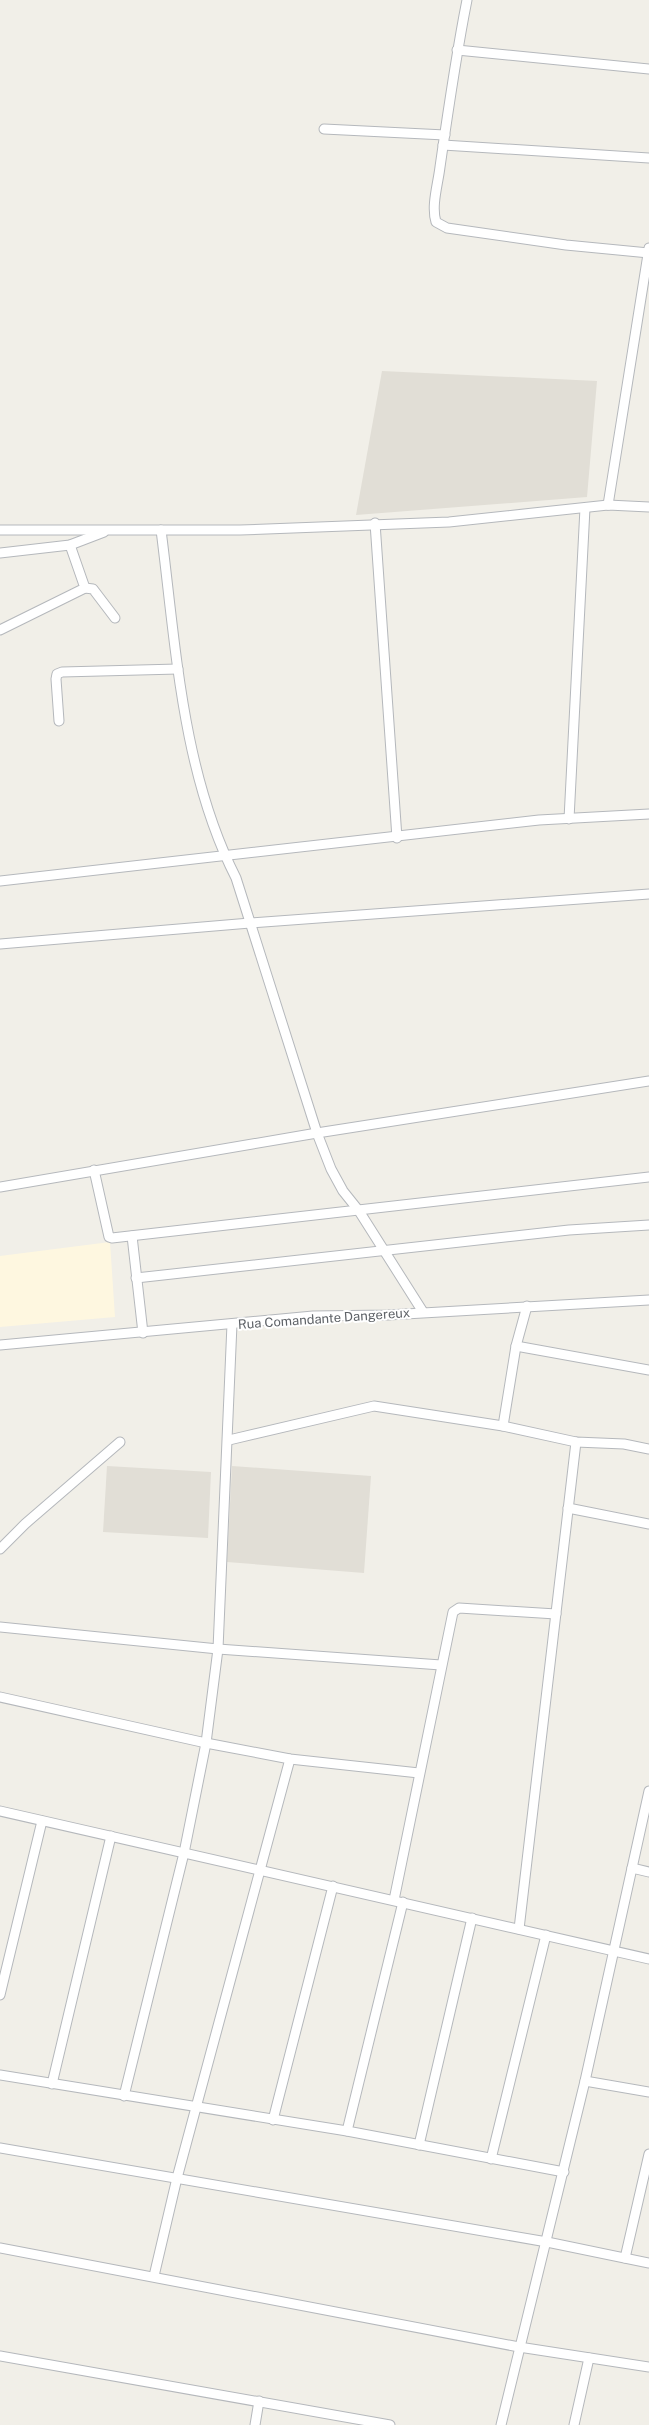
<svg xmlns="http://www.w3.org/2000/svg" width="649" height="2425" font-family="'Public Sans',sans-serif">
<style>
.commercial{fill:#fef7e0}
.education{fill:#e1ded6}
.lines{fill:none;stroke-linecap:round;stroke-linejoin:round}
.minor-casing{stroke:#b5b8bc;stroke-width:11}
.minor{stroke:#fff;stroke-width:9}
.labels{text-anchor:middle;stroke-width:4;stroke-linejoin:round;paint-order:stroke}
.street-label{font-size:13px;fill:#5f6368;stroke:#fff}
</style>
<rect width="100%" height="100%" fill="#f1efe8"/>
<path class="commercial" d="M110 1242 115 1317 0 1327V1256Z"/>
<g class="education">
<path d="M382 371 597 381 587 497 356 515Z"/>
<path d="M107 1466 211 1472 208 1538 103 1532Z"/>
<path d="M232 1466 371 1476 364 1573 227 1562Z"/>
</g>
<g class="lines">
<defs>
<g id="minor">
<path d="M467 0C456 55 448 111 440 167 438 184 431 206 436 222L447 228 566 245 649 253"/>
<path d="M457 50 649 69"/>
<path d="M324 129 445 135"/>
<path d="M443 145 649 158"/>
<path d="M608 505 649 248"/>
<path d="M375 523 397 838"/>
<path d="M0 530H161"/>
<path d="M0 553 70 545 104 532"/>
<path d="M85 588 93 589 115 618"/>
<path d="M0 630 85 588 70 545"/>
<path d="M59 721 56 679 57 674 62 672 178 669"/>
<path d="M569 819 585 508"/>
<path d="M0 881 539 820 649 814"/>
<path d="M0 944 250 923 649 894"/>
<path d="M94 1170 109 1237 112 1238 649 1177"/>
<path d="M0 1187 317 1133 649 1081"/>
<path d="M132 1236 143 1333"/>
<path d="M136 1278 569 1230 649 1225"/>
<path d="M423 1312 359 1211 343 1191 331 1169 317 1133 236 878C182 772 176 647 161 530H240L449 522 608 505 649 507"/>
<path d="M0 1345 313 1316 388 1315 649 1300"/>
<path d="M516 1346 649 1370"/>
<path d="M503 1426 516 1346 527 1306"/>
<path d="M229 1440 374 1406 503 1426 576 1442 624 1444 649 1449"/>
<path d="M568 1508 649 1524"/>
<path d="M0 1549 25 1524 120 1442"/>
<path d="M0 1627 218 1649 441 1665"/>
<path d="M0 1697 206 1743 290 1759 419 1773"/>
<path d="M0 1811 649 1959"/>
<path d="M632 1868 649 1872"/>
<path d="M394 1900 453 1612 459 1608 556 1614"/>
<path d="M519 1929 576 1442"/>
<path d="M0 1995 42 1821"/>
<path d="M0 2075 347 2131 564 2172"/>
<path d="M585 2081 649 2092"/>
<path d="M52 2084 111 1836"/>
<path d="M124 2096 184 1853 206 1743 218 1649 232 1324"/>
<path d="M273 2120 333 1886"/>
<path d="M347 2131 403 1902"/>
<path d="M419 2145 472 1918"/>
<path d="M0 2148 547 2242 649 2263"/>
<path d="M491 2159 546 1935"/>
<path d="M0 2248 519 2347 649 2367"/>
<path d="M625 2258 649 2154"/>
<path d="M154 2276 177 2178 290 1759"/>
<path d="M0 2356 390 2425"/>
<path d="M255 2425 259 2401"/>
<path d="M501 2425 585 2081 649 1791"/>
<path d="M574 2425 589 2358"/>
</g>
</defs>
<use href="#minor" class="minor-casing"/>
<use href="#minor" class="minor"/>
</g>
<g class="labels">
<g class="street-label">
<text transform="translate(324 1318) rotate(-4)" y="5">Rua Comandante Dangereux</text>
</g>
</g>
</svg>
